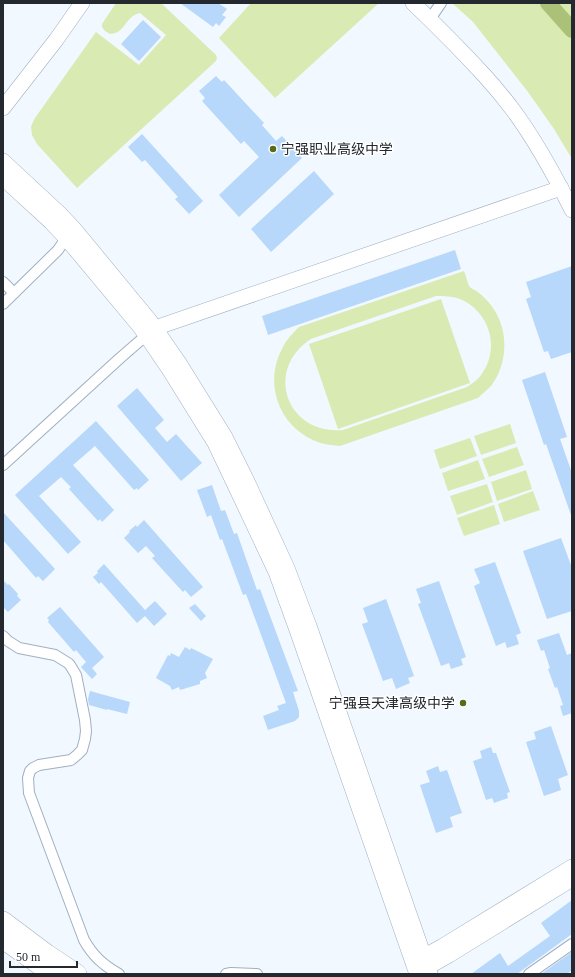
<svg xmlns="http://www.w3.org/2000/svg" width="575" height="977" font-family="'Times New Roman','Noto Sans SC',serif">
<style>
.green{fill:#d9ebb2;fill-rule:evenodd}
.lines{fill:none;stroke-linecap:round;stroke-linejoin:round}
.river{stroke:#acc178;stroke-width:16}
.building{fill:#b7d8fa}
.street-casing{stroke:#a0b0c0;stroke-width:12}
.secondary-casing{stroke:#a0b0c0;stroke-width:16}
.highway-casing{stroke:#a0b0c0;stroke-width:20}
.street{stroke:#fff;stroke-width:10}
.secondary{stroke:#fff;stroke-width:15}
.highway{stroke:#fff;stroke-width:19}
.poi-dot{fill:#586b17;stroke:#fff;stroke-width:1.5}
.labels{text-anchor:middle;stroke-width:3;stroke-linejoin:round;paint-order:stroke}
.poi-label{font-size:14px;fill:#23292f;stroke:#fff;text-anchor:start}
</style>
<rect width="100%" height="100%" fill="#f1f8ff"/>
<g class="green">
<path d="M116 3H161L216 55 217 58 216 61 77 188 37 144 32 135 31 127 32 124 35 118 96 32 139 65 166 35 140 13C125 16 125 34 110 34L105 31 102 27V24Z"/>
<path d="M251 3H379L275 98 219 38Z"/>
<path d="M452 3H572V159L554 129 528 92 473 22Z"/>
<path d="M464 271C466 276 467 281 469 286 471 289 476 290 479 293 484 297 489 302 493 308 509 331 508 364 491 386 487 390 482 394 478 398L340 446C330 445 321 444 313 440 278 424 264 382 282 349 286 340 292 334 299 327ZM436 296C444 296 452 296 460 299 489 311 500 347 483 372 479 379 473 383 467 387L343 430C286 435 264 369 311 339Z"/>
<path d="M441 299 470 383 338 429 309 344Z"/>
<path d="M510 424 516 443 481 455 474 436Z"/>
<path d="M470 438 477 456 440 469 434 450Z"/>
<path d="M517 447 524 465 489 477 482 459Z"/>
<path d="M478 460 485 479 448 491 442 473Z"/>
<path d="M526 470 532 489 497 501 491 482Z"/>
<path d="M487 484 493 502 457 515 450 496Z"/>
<path d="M533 491 540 510 504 522 498 504Z"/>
<path d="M494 505 500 524 464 536 457 518Z"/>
</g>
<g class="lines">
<path class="river" d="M548 3 572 30"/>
</g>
<g class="building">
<path d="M180 3H218L227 9 222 15 226 17 219 26 216 23 213 27Z"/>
<path d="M143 20 161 37 139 61 121 44Z"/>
<path d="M216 76 222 82 224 80 264 123 262 125 276 141 282 136 302 158 239 217 219 195 259 157 244 141 241 144 202 101 205 98 199 91Z"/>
<path d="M142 134 203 201 189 214 175 199 178 197 145 160 142 162 128 147Z"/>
<path d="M314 171 334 194 271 252 251 229Z"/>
<path d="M455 250 461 269 268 335 262 316Z"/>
<path d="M572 266V352L551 359 548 351 544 352 526 299 531 297 526 282Z"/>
<path d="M545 372 567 437 560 439 572 473V515H571L546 444 544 445 522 380Z"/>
<path d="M137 388 164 420 155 428 167 442 176 434 202 463 181 481 117 406Z"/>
<path d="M96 421 149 480 138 490 137 488 134 490 95 446 73 465 114 510 102 522 100 519 98 521 69 489 71 487 61 477 39 496 81 542 68 554 15 495Z"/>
<path d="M212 485 221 511 225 510 234 534 237 533 257 590 260 589 298 691 293 692 299 711V717L295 721 268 730 263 716 279 710 277 706 286 703 246 594 243 595 222 539 220 540 211 515 207 517 197 490Z"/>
<path d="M3 512 55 569 43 581 38 576 36 578 3 540Z"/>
<path d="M144 520 203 587 191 597 185 590 183 592 152 558 155 556 146 546 138 553 124 538 130 532 129 531 136 525 137 527Z"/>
<path d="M561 538 572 568V611L547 619 523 551Z"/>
<path d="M495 562 521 633 516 635 519 644 507 648 505 642 496 646 474 586 480 583 474 569Z"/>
<path d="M104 564 145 610 155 601 167 614 154 626 145 616 137 623 101 582 99 584 93 577 98 573 97 571Z"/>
<path d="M3 580 8 585 9 584 18 594 17 596 21 600 8 612 3 607Z"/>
<path d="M439 581 466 657 461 659 463 665 451 669 449 663 441 666 418 604 421 603 416 589Z"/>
<path d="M386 599 414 676 408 678 410 683 396 689 392 678 383 681 362 624 368 622 363 608Z"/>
<path d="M195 604 206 616 201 621 189 608Z"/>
<path d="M60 607 104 657 92 668 97 674 92 679 81 667 86 662 76 650 74 652 48 622 49 620 47 618Z"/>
<path d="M559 633 567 655 572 653V713L563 716 560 706 563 705 557 687 555 688 548 669 550 668 544 650 541 651 537 640Z"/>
<path d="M185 647 190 650 191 648 213 659 205 673 207 678 200 681V684L180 690 179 687 172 690 170 686 156 678 168 655 170 656 171 653 179 657Z"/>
<path d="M90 691 130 702 127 714 107 709V710L89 705 88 699Z"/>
<path d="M551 726 568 775 558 779 561 790 544 796 526 742 536 739 534 732Z"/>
<path d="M491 747 493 753H496L510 792 507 793 508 798 494 803 492 798 486 800 473 761 482 758 480 751Z"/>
<path d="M438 766 440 772 447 770 462 813 450 817 453 827 436 833 420 785 430 782 426 771Z"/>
<path d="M572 900V934L517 974H471L500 953 508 966 550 936 541 923Z"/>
<path d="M572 952V970L567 974H541Z"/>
</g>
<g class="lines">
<defs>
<g id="street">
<path d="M430 19 441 3"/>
<path d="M3 282 14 293"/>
<path d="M3 304 58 250 66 238"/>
<path d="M3 465 119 359 150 332"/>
<path d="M3 636 8 641 19 648 55 655 68 663 70 665 76 675 85 720 86 731 85 739 82 750 77 755 71 760 39 765 33 768 30 771 28 778 29 793 84 940C93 956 103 965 119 974"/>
<path d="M226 974 231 973 257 974"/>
<path d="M529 974 572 944"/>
</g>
<g id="secondary">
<path d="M413 3C437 26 461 50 484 75 494 86 504 98 513 110 536 141 555 176 572 210"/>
<path d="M3 108 56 40 82 3"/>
<path d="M3 161 59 213 75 230 150 321 179 363 225 437 245 477 287 568 309 626 430 974"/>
<path d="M3 178 51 222 66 238 141 328 169 369 215 443 234 483 276 572 297 630 417 974"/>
<path d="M155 328 561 188"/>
<path d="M416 961 443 946 572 867"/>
<path d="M419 972 449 955 572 879"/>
</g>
<g id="highway">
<path d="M3 921 47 954 77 974"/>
<path d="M3 939 52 974"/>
</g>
</defs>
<use href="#street" class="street-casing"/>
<use href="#secondary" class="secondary-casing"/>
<use href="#highway" class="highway-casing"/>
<use href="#street" class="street"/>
<use href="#secondary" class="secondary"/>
<use href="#highway" class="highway"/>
</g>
<g class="poi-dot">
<circle cx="273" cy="149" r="4"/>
<circle cx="463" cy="703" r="4"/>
</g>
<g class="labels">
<g class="poi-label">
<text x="281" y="154">宁强职业高级中学</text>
<text x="455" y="708" text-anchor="end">宁强县天津高级中学</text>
</g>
</g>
<rect width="575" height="977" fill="none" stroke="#23292f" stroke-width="8"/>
<path d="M10 961v6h67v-6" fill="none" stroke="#23292f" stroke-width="2"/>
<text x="16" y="961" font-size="12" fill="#23292f" stroke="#ffffff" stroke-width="3" paint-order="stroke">50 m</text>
</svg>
